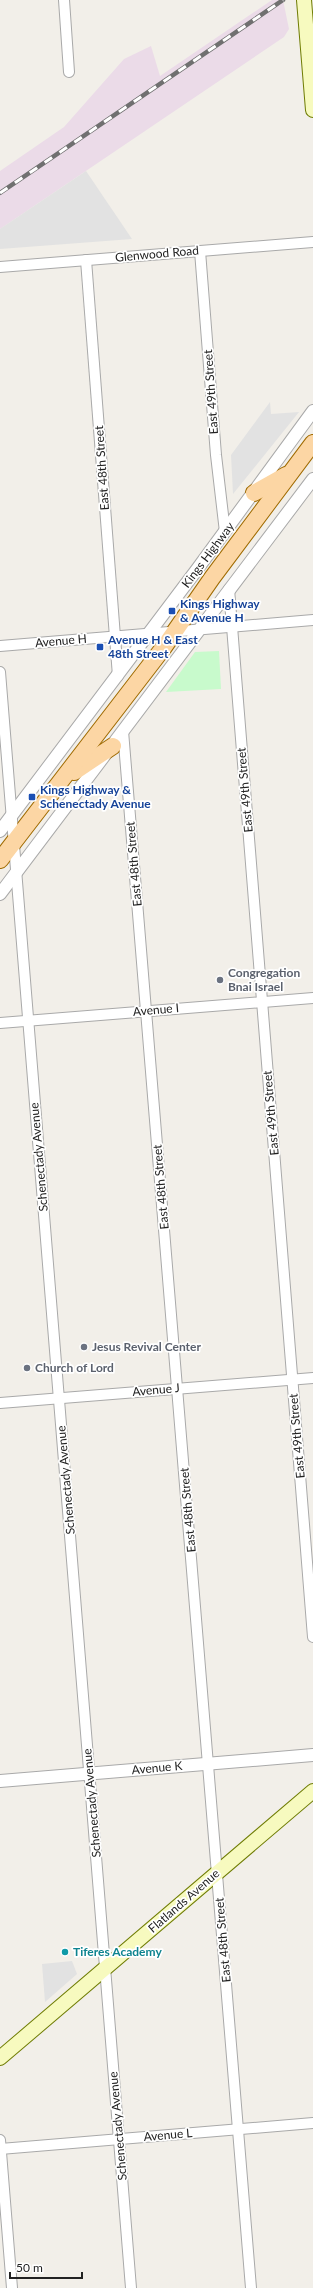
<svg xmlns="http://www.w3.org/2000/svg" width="313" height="2288" font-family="Lato,sans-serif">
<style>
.industrial{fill:#ebdbe8}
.park{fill:#c8facc}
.parking{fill:#e2e2e2}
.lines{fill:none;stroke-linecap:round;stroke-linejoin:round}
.minor-casing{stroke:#a9a9a9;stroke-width:12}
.tertiary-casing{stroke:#a9a9a9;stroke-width:14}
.secondary-casing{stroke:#707d05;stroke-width:16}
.primary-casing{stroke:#a06b00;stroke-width:18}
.minor{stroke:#fff;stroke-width:10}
.tertiary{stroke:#fff;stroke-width:12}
.secondary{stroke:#f7fabf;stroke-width:14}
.primary{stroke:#fcd6a4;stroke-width:16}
.rail-casing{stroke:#707070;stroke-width:4.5}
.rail{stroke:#fff;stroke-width:3;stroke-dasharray:9;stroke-linecap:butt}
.transit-dot{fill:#1a4fb4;stroke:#fff;stroke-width:1.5}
.worship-dot{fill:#6b7280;stroke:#fff;stroke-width:1.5}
.culture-dot{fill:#0f9aa8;stroke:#fff;stroke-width:1.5}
.labels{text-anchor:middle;stroke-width:3.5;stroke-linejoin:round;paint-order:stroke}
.street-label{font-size:12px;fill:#222;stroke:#fff}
.transit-label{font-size:12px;font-weight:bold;fill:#164399;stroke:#fff;text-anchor:start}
.worship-label{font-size:12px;font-weight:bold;fill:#5b616d;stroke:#fff;text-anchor:start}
.culture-label{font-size:12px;font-weight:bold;fill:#0d838f;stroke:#fff;text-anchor:start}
</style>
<rect width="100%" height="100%" fill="#f2efe9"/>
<path class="industrial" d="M272 0H283L289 29 284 37 0 229V171L64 127 124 59 151 46 160 76Z"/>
<path class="park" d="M219 651 221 689 166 692 195 652Z"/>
<g class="parking">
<path d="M86 171 132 239 0 249V229Z"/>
<path d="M270 402 271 414 299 412 233 494 231 455Z"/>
<path d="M72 1961 77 1974 45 2002 42 1964Z"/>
</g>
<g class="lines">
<defs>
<g id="minor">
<path d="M64 0 69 72"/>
<path d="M200 251 216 455 225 532"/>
<path d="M86 260 118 676"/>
<path d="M0 267 313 242"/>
<path d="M229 589 313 1637"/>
<path d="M0 646 313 620"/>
<path d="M0 672 131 2288"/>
<path d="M123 731 251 2288"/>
<path d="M0 1023 313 998"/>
<path d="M0 1403 313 1378"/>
<path d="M0 2140 12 2288"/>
<path d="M0 2149 313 2123"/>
</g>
<g id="tertiary">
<path d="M0 831 198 568 313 411"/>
<path d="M0 894 313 479"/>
<path d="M0 1781 313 1755"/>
</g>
<g id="secondary">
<path d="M304 0 313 110"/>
<path d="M0 2058 313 1791"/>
</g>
<g id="primary">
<path d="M254 493 286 475"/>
<path d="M74 772 113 746"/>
<path d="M0 860 164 647 212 578 313 443"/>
</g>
</defs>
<use href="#minor" class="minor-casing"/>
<use href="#tertiary" class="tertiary-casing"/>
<use href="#secondary" class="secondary-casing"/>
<use href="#primary" class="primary-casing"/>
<use href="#minor" class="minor"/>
<use href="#tertiary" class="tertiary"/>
<use href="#secondary" class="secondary"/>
<use href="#primary" class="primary"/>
<defs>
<path id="rail" d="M0 193 283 0"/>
</defs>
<use href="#rail" class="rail-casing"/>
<use href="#rail" class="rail"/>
</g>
<g class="transit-dot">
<rect x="168" y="607" width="8" height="8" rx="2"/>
<rect x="96" y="643" width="8" height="8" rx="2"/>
<rect x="28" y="793" width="8" height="8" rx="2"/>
</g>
<g class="worship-dot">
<circle cx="220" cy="980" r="4"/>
<circle cx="84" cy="1347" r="4"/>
<circle cx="27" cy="1368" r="4"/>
</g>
<circle class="culture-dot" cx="65" cy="1952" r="4"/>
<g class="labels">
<g class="street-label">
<text transform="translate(157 254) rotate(-5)" y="4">Glenwood Road</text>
<text transform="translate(211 392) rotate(-94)" y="4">East 49th Street</text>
<text transform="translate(102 468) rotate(-94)" y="4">East 48th Street</text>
<text transform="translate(208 555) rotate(-53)" y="4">Kings Highway</text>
<text transform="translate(61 641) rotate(-5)" y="4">Avenue H</text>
<text transform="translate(245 790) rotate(-95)" y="4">East 49th Street</text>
<text transform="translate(134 864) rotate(-95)" y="4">East 48th Street</text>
<text transform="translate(156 1010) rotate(-5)" y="4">Avenue I</text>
<text transform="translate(271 1113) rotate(-95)" y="4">East 49th Street</text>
<text transform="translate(39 1157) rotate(-95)" y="4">Schenectady Avenue</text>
<text transform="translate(161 1187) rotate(-95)" y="4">East 48th Street</text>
<text transform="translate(156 1390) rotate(-5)" y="4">Avenue J</text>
<text transform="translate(297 1436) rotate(-95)" y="4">East 49th Street</text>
<text transform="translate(66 1480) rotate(-95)" y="4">Schenectady Avenue</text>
<text transform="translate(188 1510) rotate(-95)" y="4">East 48th Street</text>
<text transform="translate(157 1768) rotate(-5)" y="4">Avenue K</text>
<text transform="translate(92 1803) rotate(-95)" y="4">Schenectady Avenue</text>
<text transform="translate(184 1901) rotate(-41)" y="4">Flatlands Avenue</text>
<text transform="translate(223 1940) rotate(-95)" y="4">East 48th Street</text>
<text transform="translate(118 2126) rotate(-95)" y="4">Schenectady Avenue</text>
<text transform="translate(168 2135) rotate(-5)" y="4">Avenue L</text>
</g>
<g class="transit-label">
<text x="180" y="608">Kings Highway<tspan x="180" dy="14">&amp; Avenue H</tspan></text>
<text x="108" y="644">Avenue H &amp; East<tspan x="108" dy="14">48th Street</tspan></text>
<text x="40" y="794">Kings Highway &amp;<tspan x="40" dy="14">Schenectady Avenue</tspan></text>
</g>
<g class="worship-label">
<text x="228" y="977">Congregation<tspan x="228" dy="14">Bnai Israel</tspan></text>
<text x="92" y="1351">Jesus Revival Center</text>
<text x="35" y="1372">Church of Lord</text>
</g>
<g class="culture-label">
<text x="73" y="1956">Tiferes Academy</text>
</g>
</g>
<path d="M10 2272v6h72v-6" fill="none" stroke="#222222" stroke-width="2"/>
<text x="16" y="2272" font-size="12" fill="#222222" stroke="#ffffff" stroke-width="3" paint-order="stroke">50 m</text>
</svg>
